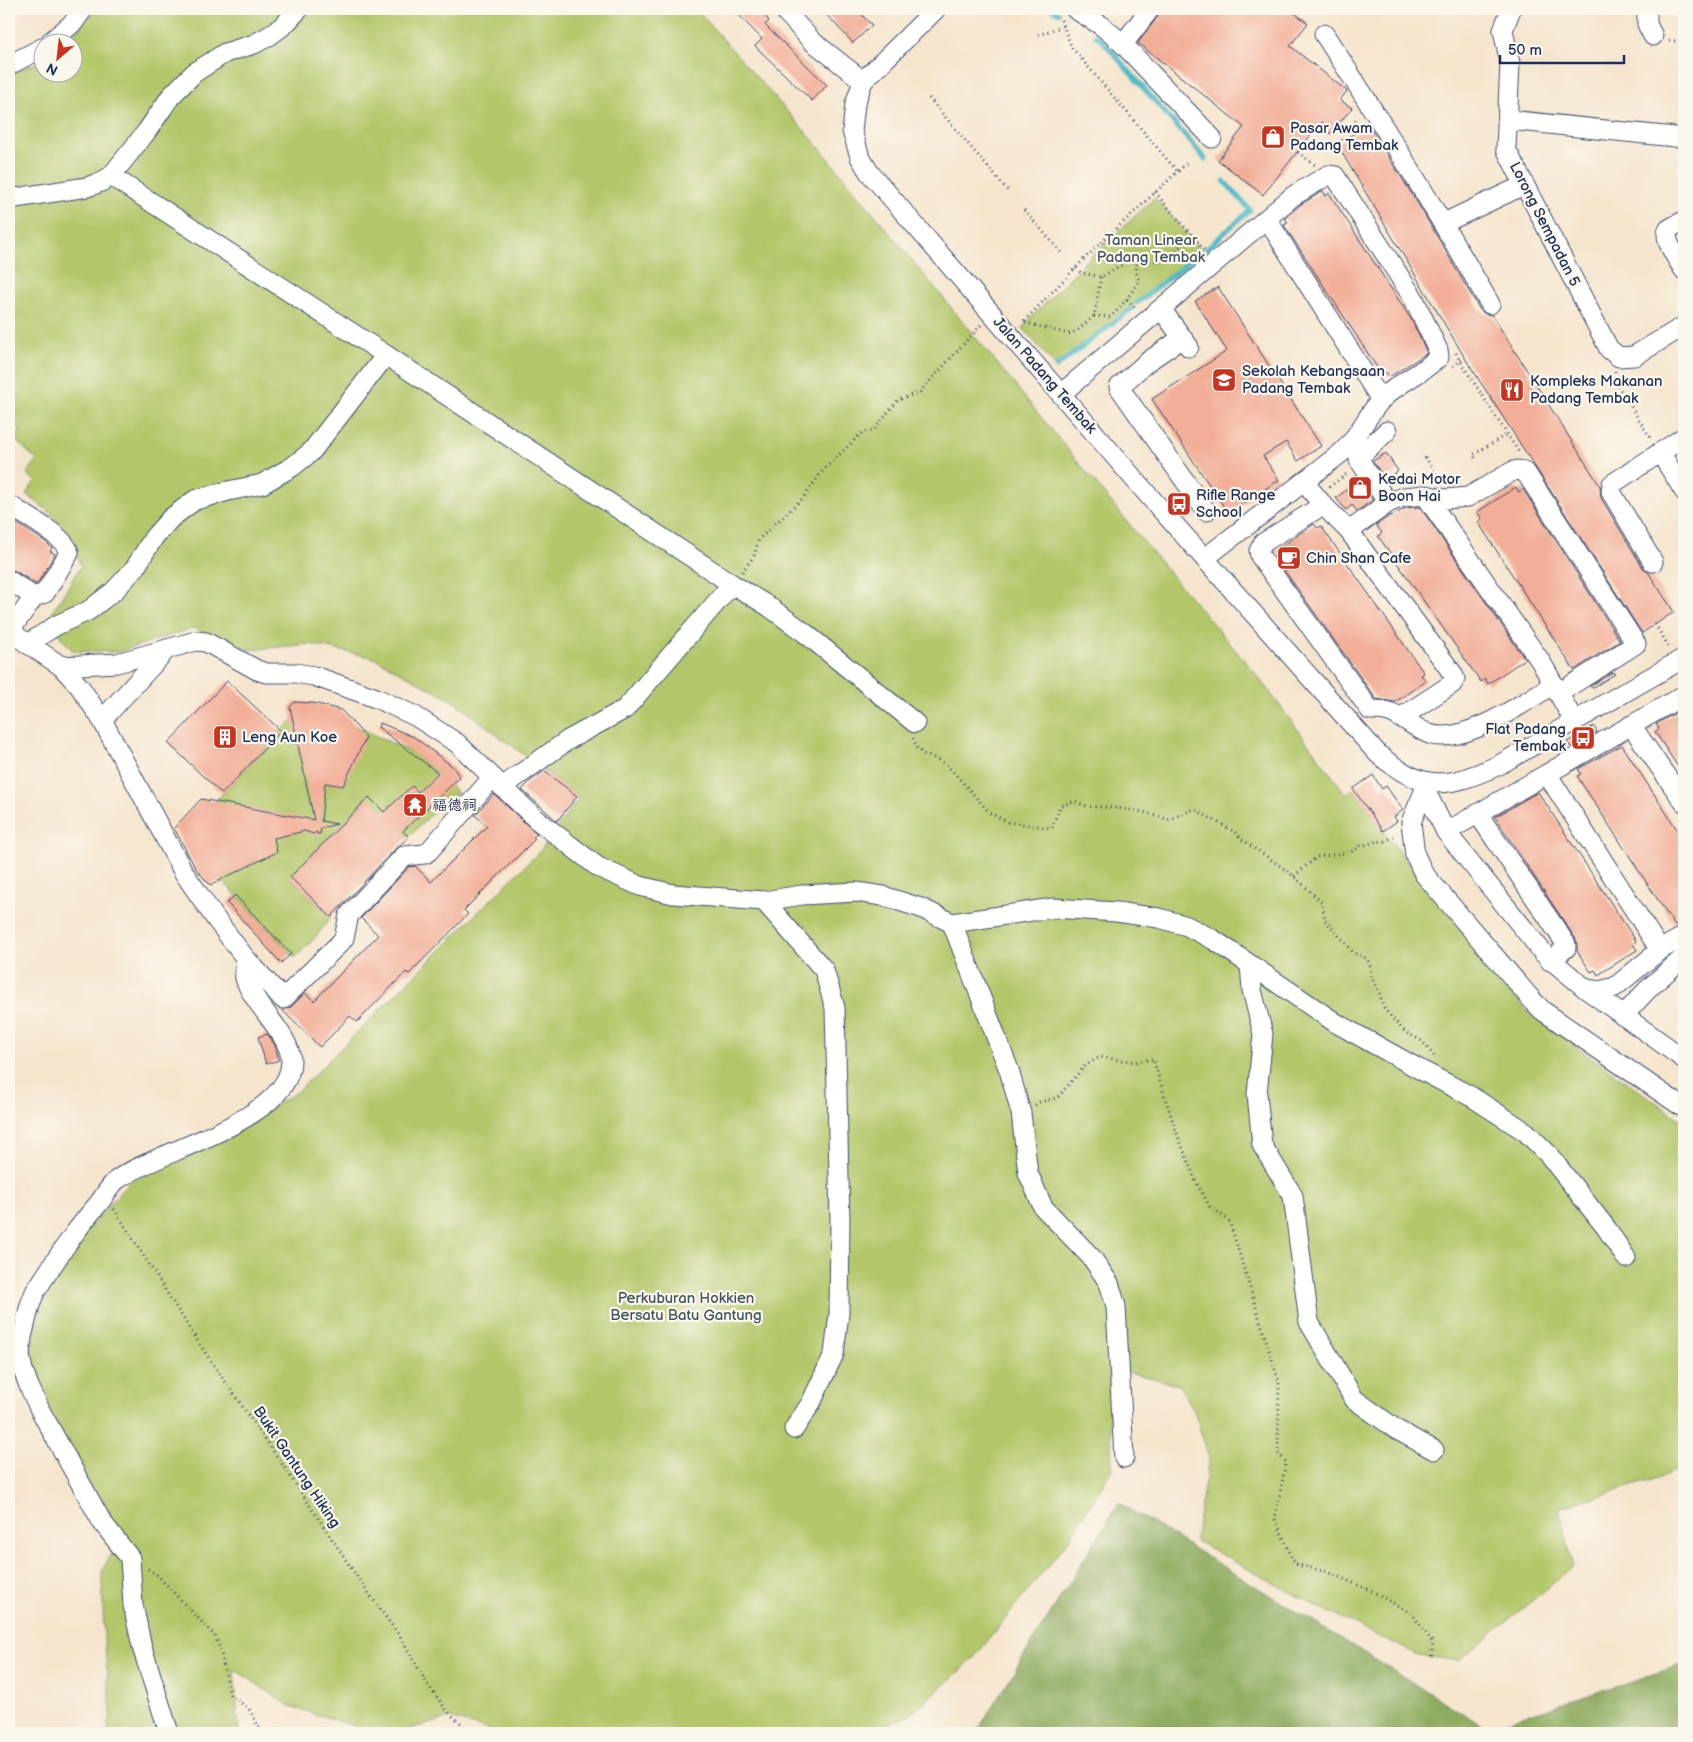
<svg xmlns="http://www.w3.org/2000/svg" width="1693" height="1742" font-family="'Balsamiq Sans','LXGW WenKai TC',sans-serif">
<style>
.green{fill:#b3c76b;stroke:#677b64}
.forest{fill:#8eac5f;stroke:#546e5e}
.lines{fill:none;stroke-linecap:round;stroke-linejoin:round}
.stream{stroke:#4db9c9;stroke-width:5}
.building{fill:#f2ae97}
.minor-casing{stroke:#3c4a6f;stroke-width:21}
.path{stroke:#3c4a6f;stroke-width:3;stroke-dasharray:1 4;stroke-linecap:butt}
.minor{stroke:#fff;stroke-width:19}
.labels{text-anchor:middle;stroke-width:4.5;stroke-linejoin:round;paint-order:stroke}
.poi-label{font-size:15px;fill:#1b2f5e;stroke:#fbf7ec;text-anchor:start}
.street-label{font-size:15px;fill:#1b2f5e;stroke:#fbf7ec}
.park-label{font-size:15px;fill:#415561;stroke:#fbf7ec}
</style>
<rect width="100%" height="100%" fill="#fbf7ec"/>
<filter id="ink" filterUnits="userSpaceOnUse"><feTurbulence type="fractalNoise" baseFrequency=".02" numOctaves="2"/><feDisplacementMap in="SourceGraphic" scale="10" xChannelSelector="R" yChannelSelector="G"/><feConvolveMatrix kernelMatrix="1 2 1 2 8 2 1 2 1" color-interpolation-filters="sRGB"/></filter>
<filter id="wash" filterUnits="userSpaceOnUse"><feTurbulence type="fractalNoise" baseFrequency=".0096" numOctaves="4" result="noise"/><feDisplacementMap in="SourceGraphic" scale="20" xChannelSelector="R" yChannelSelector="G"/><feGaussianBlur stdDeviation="1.12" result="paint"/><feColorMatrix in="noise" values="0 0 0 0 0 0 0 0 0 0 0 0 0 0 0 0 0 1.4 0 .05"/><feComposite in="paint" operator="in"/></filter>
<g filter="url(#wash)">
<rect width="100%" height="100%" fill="#f5e5cd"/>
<g class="green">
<path d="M98 9H696L819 147 1171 575 1256 674 1346 794 1353 789 1383 831 1529 1014 1684 1122V1468L1652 1480 1559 1508 1573 1567 1459 1661 1418 1655 1310 1603 1195 1540 1209 1459 1194 1410 1179 1385 1109 1367 1112 1469 1069 1540 972 1660 911 1714 869 1733H500L450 1718 394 1733H377L290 1706 234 1669 239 1733H107L111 1713 104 1637 102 1571 122 1535 102 1508 55 1420 38 1381 30 1352 38 1313 51 1283 78 1241 130 1181 215 1144 298 1091 541 850 579 797 456 703 375 658 310 644 248 650 194 628 118 652 73 651 47 621 81 566 71 540 52 514 26 494 35 481 27 474 37 460 15 440 21 431 9 422V75L42 60V72H72V42H64Z"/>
<path d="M1155 198 1202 251 1056 367 1023 328 1025 324 1089 258Z"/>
<path d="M299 715 355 726 411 752 443 776 458 794 445 800 409 837 368 798 290 877 331 917 314 939 295 958 205 862 189 830 281 731Z"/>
</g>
<path class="forest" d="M1119 1503 1487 1728 1684 1664V1733H976Z"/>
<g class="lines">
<g class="stream">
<path d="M1052 9 1059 13"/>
<path d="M1096 36 1101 39 1205 159"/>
<path d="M1207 248 1250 210 1224 181"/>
<path d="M1137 303 1202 251"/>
<path d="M1056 367 1131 309"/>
</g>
</g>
<g id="blocks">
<g class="building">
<path d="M733 9H758L769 21 765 25 827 85 812 101 755 46 762 39Z"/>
<path d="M821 9H856L872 25 853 43Z"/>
<path d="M1163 9H1289L1308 23 1290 46 1347 91 1340 100 1352 108 1330 134 1322 121 1263 195 1218 160 1244 127 1138 43Z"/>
<path d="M1369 126 1420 207 1480 310 1485 314 1492 315 1600 486 1601 498 1643 568 1648 572 1674 612 1642 633 1465 358 1336 143Z"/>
<path d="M1323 191 1326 196 1329 193 1411 319 1427 353 1389 377 1386 372 1382 375 1284 225 1288 223 1285 218 1300 205Z"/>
<path d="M1218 287 1321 446 1298 461 1286 442 1263 456 1279 480 1228 513 1152 399 1227 351 1195 301Z"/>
<path d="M1386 453 1398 471 1385 479 1373 461Z"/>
<path d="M1359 480 1373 500 1357 511 1352 505 1346 510 1336 498Z"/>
<path d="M1516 487 1519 492 1523 489 1620 641 1574 670 1478 522 1482 519 1477 512Z"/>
<path d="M1420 507 1525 659 1488 684 1485 679 1481 682 1378 536 1382 533 1376 525 1391 515 1392 516 1406 508Z"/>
<path d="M9 518 46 542 52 548 50 551 55 554 37 584H36L15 571 9 569Z"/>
<path d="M1314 524 1318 528 1321 526 1424 673 1421 675 1426 681 1395 702 1376 699 1277 560 1281 557 1276 550Z"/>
<path d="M1613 672 1615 674 1592 688 1590 686Z"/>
<path d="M227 681 281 731 222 794 168 743Z"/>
<path d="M295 702 313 703 341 710 366 737 343 786 325 783 321 821 337 824 321 828 320 834H317V832L313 834 305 831 274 838 277 852 210 885 196 869 174 828 201 799 314 820 290 707Z"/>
<path d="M1684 708V776L1655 732 1659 729 1656 724Z"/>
<path d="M380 723 414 737 452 766 460 777 403 831 409 837 396 848 331 917 290 877 369 797 384 812 412 786 418 792 438 773 378 727Z"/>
<path d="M1594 726 1597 732 1571 747 1567 742Z"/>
<path d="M1622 745 1684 840V919L1675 926 1577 776 1581 774 1578 769Z"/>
<path d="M544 771 577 796 557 821 522 790 529 782Z"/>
<path d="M1373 775 1382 789 1386 786 1403 810 1394 817 1397 821 1383 831 1353 789Z"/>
<path d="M1538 792 1636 941 1633 944 1637 950 1598 975 1595 970 1591 972 1577 951V944L1575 938 1495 817Z"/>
<path d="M494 794 537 834 533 837 535 839 464 910 468 914 409 974 406 972 357 1022 350 1016 320 1047 282 1010 291 1007 305 993 314 1001 378 935 361 918 409 867 415 866 431 882 487 826 475 815Z"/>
<path d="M235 895 291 954 281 963 227 903Z"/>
<path d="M267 1034 275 1045 279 1060 266 1064 258 1037Z"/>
</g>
</g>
</g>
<g filter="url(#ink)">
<use href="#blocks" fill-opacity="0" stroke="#3c4a6f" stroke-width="1"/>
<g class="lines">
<defs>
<g id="minor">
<path d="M783 9 812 41 863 81"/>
<path d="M936 9 863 81 855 104 852 131 860 157 869 172 1142 488 1378 754C1425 793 1447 788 1499 765L1684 658"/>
<path d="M1075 9 1102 26 1123 44 1212 138"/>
<path d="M1511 9 1503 30 1510 63 1506 149 1609 349 1619 357 1634 356 1684 326"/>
<path d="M1647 9V24L1653 36"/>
<path d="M1324 34C1382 122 1437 212 1490 304"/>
<path d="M50 42 74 22 83 9"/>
<path d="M1123 44 1150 9"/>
<path d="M9 65 42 48"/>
<path d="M1509 120 1684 138"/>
<path d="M111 176 386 355 732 584 768 606 805 633 915 723"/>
<path d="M9 199 87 187 101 182 111 176 147 131 171 96 194 73 225 53 254 44 269 36 284 25 299 9"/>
<path d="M1267 219 1381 400"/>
<path d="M1684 221C1680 223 1673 226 1669 229 1661 237 1679 262 1684 270"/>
<path d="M1444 223 1524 185"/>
<path d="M1162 310 1189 347"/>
<path d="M1182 338 1147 362 1119 387 1206 511"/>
<path d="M1062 393 1293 196 1328 175 1335 176 1414 299 1438 350 1439 357C1423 373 1399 382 1383 398 1367 414 1359 437 1341 453L1205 558"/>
<path d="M1387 431 1360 456 1359 460 1388 503"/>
<path d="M1660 452 1684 491"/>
<path d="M1304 482 1323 505 1349 531 1453 674 1455 679 1452 684 1400 718"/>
<path d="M1425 495 1541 662 1574 721"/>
<path d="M9 505C24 515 66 536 69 553L45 593 34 597 9 632"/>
<path d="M1323 505 1263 543 1259 551 1260 556 1370 710C1374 710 1380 710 1385 711 1401 714 1414 728 1429 734 1463 746 1525 702 1554 684"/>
<path d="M1349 531 1388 503 1403 497 1425 495 1446 499 1468 497 1513 471 1518 470 1526 473 1636 644 1559 693"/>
<path d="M1653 562 1611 492 1612 484 1684 437"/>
<path d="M9 580 34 597"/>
<path d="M9 631 61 666 80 687 102 720 184 873 215 918 246 959 283 999 341 942 344 938 349 915 404 856 425 854 429 851 492 778"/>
<path d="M27 644 57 625 88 611 114 591 135 568 154 537 171 518 195 500 228 491 262 484 292 467 311 452 386 355"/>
<path d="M61 666 117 663 196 641 206 642 257 670 266 673H295L314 676 376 698 415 716 457 743 536 819 598 867 640 886 673 894 764 901 802 895 856 892 883 896 921 908 952 923 1053 908 1116 912 1159 918 1187 926 1214 940 1336 1023 1419 1069 1472 1097 1526 1132 1548 1154 1607 1229 1626 1258"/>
<path d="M102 720 167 649"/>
<path d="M1631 725 1684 802"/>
<path d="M1547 774 1660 950"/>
<path d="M1428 782 1411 822 1415 855 1424 874 1532 1000 1543 1011 1684 1108"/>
<path d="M502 787 568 740 625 709 732 584"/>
<path d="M1425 790 1446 832 1544 954 1586 989 1684 1059"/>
<path d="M1478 814 1566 944V948L1550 961"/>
<path d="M1446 832 1684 695"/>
<path d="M764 901 824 970 835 1008 840 1220 839 1314 834 1354 811 1403 794 1429"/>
<path d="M952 923 1009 1070 1021 1113 1028 1173 1043 1207 1092 1258 1109 1283 1116 1306 1124 1458"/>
<path d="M1250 965 1252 990 1263 1034 1257 1094 1262 1145 1293 1196 1309 1322 1354 1399 1397 1430 1434 1450"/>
<path d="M1586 989 1600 991 1615 987 1660 950 1684 936"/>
<path d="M1623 1016 1649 988 1684 957"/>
<path d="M169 1733 142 1647 133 1605 130 1558 102 1522 40 1410 29 1386 23 1370 20 1355 22 1337 30 1305 35 1292C55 1261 75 1230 99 1203 105 1195 110 1185 118 1179 159 1150 292 1120 291 1060 290 1034 253 1005 245 978 244 972 246 965 246 959"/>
</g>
</defs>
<use href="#minor" class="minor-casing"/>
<g class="path">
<path d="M1061 20 1072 48 1177 171"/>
<path d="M1038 35 1063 26"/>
<path d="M1669 41H1684"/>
<path d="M929 98 1010 193"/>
<path d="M1348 128 1358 117"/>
<path d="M1333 143 1335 141"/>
<path d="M1298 152 1315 165"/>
<path d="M1155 192 1205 251"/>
<path d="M1024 210 1062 253"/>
<path d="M1076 268 1081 273 1101 277 1125 263 1137 260 1162 261 1192 237"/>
<path d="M1101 277 1094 316 1077 331 1068 334 1023 322 1088 255 1187 163"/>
<path d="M1127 299 1135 308"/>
<path d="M1094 316 1111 317 1127 299 1139 281 1136 272 1137 260"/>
<path d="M1456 353 1460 361 1465 358"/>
<path d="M1453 366 1460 361 1520 454"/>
<path d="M1615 371 1616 383 1651 439"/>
<path d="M1425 457 1441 481"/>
<path d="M1475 458 1473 455 1507 434"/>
<path d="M1329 487 1348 473"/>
<path d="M742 572 754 556 759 539 803 498 823 470 863 432 874 430 898 400 920 392 981 325"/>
<path d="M1655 624 1669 647"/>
<path d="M913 738 917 748 923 754 935 758 946 764 990 813 1008 822 1052 828 1060 806 1075 801C1091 809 1090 806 1106 807 1124 809 1152 812 1168 820L1192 810 1198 811 1238 834 1241 839 1286 870 1306 887 1322 903 1325 920 1354 953 1366 958 1370 964 1371 976 1377 987 1385 1010 1405 1032 1422 1041 1434 1056"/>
<path d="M1294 876 1317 857 1351 852 1361 846 1378 841H1385L1396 836"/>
<path d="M1035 1105 1039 1102 1057 1098 1086 1065 1100 1057 1135 1062 1153 1059 1176 1131 1196 1182 1210 1207 1229 1220 1279 1382 1278 1453 1286 1462 1275 1519 1295 1564 1327 1572 1372 1591 1412 1614 1433 1643 1431 1658"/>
<path d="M114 1209 202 1348 278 1458 362 1584 401 1638 426 1682 447 1711 464 1726 487 1733"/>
<path d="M148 1569 157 1575 215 1636 220 1648 230 1695 249 1709 261 1731 264 1733"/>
</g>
<use href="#minor" class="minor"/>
</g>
</g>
<defs>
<symbol id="shop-square" viewBox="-11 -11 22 22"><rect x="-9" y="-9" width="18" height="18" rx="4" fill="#c8321e" stroke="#fbf7ec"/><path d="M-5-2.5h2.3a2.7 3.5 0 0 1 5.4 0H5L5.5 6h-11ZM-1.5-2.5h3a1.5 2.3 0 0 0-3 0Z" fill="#fff"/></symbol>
<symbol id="school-square" viewBox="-11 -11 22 22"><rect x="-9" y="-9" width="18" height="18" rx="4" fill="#c8321e" stroke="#fbf7ec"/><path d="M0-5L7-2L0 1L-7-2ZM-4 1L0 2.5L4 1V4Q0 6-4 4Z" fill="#fff"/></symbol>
<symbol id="restaurant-square" viewBox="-11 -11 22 22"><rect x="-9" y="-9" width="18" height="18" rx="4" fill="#c8321e" stroke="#fbf7ec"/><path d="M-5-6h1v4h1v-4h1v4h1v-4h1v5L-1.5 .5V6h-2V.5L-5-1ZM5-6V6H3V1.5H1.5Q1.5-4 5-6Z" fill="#fff"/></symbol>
<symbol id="bus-square" viewBox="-11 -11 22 22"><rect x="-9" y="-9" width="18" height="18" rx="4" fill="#c8321e" stroke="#fbf7ec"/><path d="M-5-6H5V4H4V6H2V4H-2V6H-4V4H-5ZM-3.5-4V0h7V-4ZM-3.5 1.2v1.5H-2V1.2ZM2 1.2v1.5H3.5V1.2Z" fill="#fff"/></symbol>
<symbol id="cafe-square" viewBox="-11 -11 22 22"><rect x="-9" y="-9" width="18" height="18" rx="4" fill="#c8321e" stroke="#fbf7ec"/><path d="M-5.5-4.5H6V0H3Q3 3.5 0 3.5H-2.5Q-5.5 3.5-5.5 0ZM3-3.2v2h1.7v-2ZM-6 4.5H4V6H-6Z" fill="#fff"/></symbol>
<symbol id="building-square" viewBox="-11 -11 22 22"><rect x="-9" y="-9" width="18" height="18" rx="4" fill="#c8321e" stroke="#fbf7ec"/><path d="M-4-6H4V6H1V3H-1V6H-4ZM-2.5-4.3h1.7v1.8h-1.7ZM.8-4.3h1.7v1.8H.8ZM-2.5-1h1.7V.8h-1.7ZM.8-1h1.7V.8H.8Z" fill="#fff"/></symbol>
<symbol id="temple-square" viewBox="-11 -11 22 22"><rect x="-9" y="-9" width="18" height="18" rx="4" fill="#c8321e" stroke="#fbf7ec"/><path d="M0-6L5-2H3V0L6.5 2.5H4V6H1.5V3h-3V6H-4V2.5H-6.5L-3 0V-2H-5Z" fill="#fff"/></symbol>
</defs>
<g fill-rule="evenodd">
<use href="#shop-square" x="1259" y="123" width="28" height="28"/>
<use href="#school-square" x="1210" y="366" width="28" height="28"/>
<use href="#restaurant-square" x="1498" y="376" width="28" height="28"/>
<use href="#shop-square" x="1346" y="474" width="28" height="28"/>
<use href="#bus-square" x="1165" y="490" width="28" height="28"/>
<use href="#cafe-square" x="1275" y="544" width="28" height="28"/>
<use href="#building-square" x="211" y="723" width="28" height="28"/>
<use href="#bus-square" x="1569" y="724" width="28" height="28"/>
<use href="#temple-square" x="401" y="791" width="28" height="28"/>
</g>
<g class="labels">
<g class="poi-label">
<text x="1290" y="133">Pasar Awam<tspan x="1290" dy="17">Padang Tembak</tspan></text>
<text x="1242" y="376">Sekolah Kebangsaan<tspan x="1242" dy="17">Padang Tembak</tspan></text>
<text x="1530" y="386">Kompleks Makanan<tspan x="1530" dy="17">Padang Tembak</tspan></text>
<text x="1378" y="484">Kedai Motor<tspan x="1378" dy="17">Boon Hai</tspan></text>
<text x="1196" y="500">Rifle Range<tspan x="1196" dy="17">School</tspan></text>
<text x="1306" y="563">Chin Shan Cafe</text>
<text x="1566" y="734" text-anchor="end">Flat Padang<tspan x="1566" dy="17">Tembak</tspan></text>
<text x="242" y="742">Leng Aun Koe</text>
<text x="432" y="810">福德祠</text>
</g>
<g class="street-label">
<text transform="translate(1545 224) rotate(63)" y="5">Lorong Sempadan 5</text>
<text transform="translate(1045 375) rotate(49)" y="5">Jalan Padang Tembak</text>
<text transform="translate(297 1467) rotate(56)" y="5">Bukit Gantung Hiking</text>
</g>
<g class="park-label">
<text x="1151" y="245">Taman Linear<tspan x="1151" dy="17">Padang Tembak</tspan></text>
<text x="686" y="1303">Perkuburan Hokkien<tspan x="686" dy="17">Bersatu Batu Gantung</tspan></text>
</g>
</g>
<rect width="1693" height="1742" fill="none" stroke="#fbf7ec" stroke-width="30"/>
<g transform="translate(58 58) rotate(208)"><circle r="24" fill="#fbf7ec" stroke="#a1a7b3"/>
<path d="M0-4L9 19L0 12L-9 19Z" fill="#c8321e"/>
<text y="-8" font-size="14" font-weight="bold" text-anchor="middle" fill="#1b2f5e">N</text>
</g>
<path d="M1500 55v8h124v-8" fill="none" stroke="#1b2f5e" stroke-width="2.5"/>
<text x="1508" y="55" font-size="15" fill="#1b2f5e" stroke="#fbf7ec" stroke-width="4" paint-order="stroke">50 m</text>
</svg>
